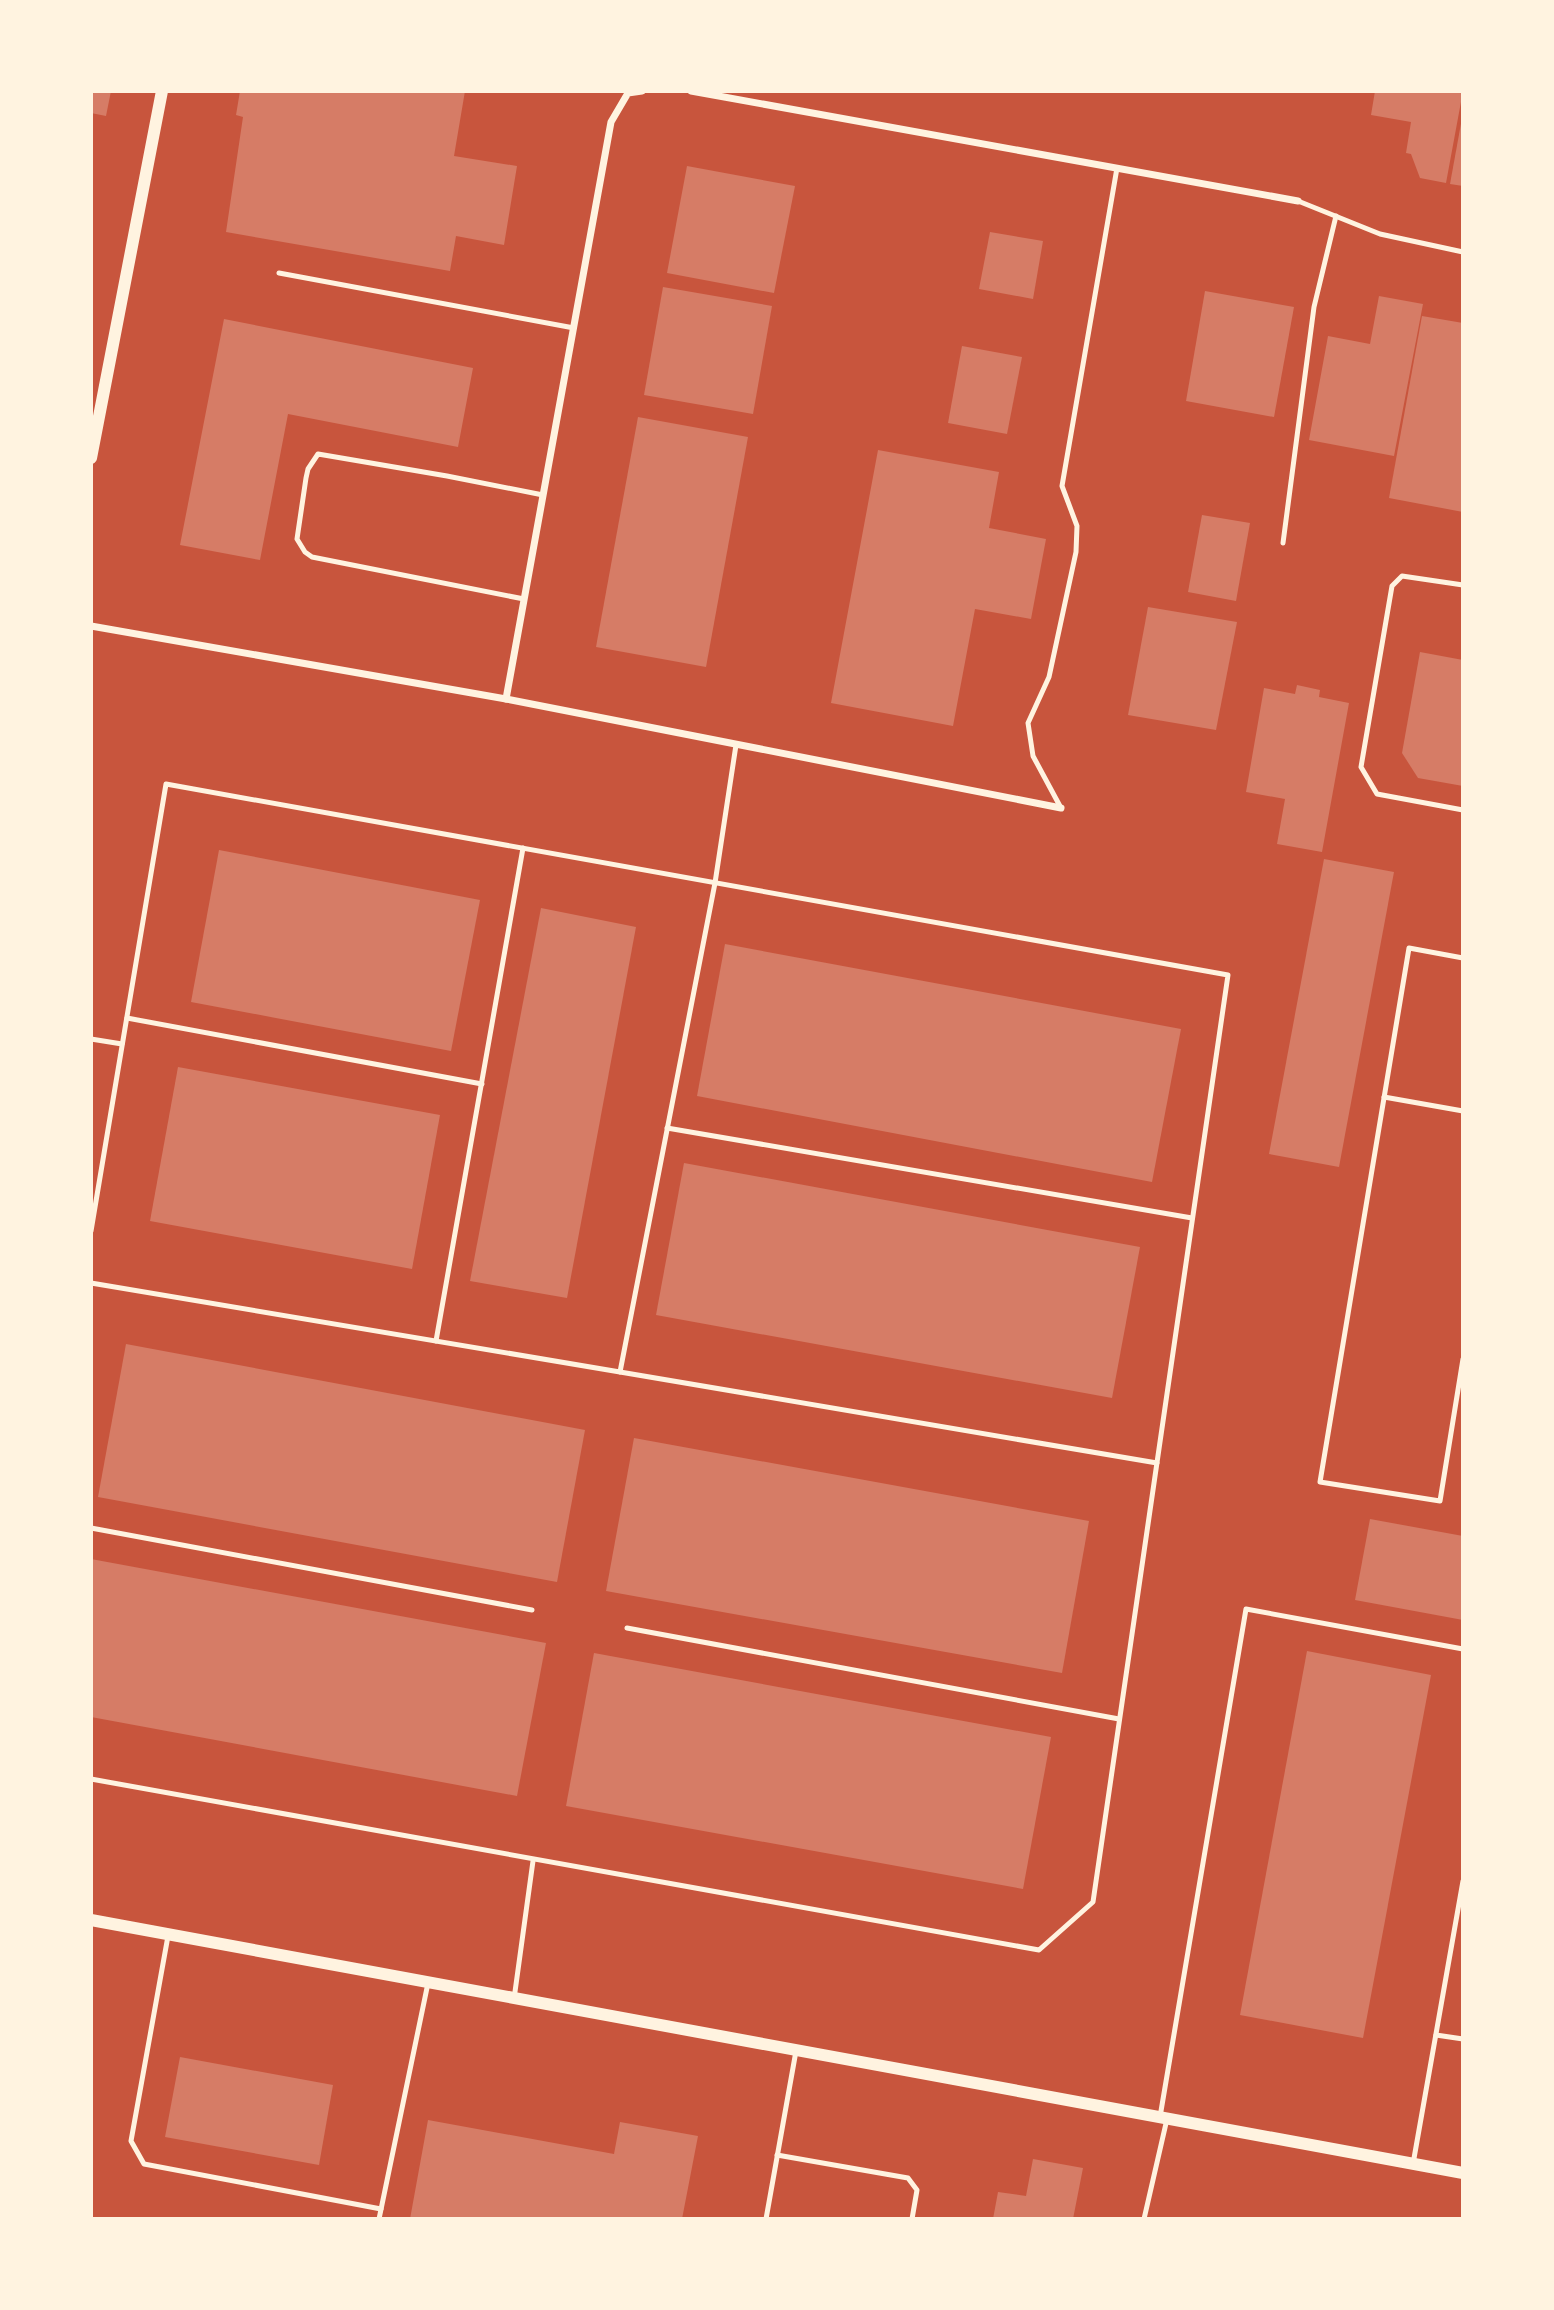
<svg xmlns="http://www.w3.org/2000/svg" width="1554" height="2310" font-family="'Golos Text',sans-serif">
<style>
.building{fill:#d67c66}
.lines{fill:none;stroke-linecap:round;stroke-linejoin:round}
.service{stroke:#fff3e0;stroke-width:5}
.minor{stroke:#fff3e0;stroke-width:7}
.tertiary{stroke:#fff3e0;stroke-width:12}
</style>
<rect width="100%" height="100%" fill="#c8553d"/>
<g class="building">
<path d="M91 91H111L106 116 91 113Z"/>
<path d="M240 91H465L454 156 517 166 504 245 456 236 450 271 226 232 243 117 236 115Z"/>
<path d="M1375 91H1463L1446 183 1420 178 1411 154 1406 153 1411 122 1371 115Z"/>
<path d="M1462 118H1463V186L1450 184Z"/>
<path d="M687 166 795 186 774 293 667 273Z"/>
<path d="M990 232 1043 241 1033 299 979 289Z"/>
<path d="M663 287 772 306 753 414 644 395Z"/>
<path d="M1205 291 1294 307 1274 417 1186 401Z"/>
<path d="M1379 296 1423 304 1394 456 1309 440 1328 336 1370 344Z"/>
<path d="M1422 316 1463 323V512L1389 498Z"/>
<path d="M224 319 473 368 458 447 288 414 260 560 180 545Z"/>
<path d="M962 346 1022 357 1007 434 948 423Z"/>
<path d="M638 417 748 437 706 667 596 647Z"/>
<path d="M878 450 999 472 989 528 1046 539 1031 619 975 609 953 726 831 703Z"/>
<path d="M1202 515 1250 523 1236 601 1188 592Z"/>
<path d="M1148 607 1237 622 1216 730 1128 715Z"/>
<path d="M1420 652 1463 660V786L1418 778 1402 753Z"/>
<path d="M1297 685 1320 690 1319 697 1349 703 1322 852 1277 844 1285 799 1246 792 1264 688 1295 694Z"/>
<path d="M219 850 480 900 451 1051 191 1002Z"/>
<path d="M1324 859 1394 872 1339 1167 1269 1154Z"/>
<path d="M541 908 636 927 567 1298 470 1281Z"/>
<path d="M725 944 1181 1029 1152 1182 697 1096Z"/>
<path d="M178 1067 440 1115 412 1269 150 1221Z"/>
<path d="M684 1163 1140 1247 1112 1398 656 1315Z"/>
<path d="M126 1344 585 1430 557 1582 98 1497Z"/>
<path d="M634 1438 1089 1521 1062 1673 606 1591Z"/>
<path d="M1370 1519 1463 1536V1620L1355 1600Z"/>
<path d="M91 1559 546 1643 517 1796 91 1717Z"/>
<path d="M1307 1651 1431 1675 1363 2038 1240 2015Z"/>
<path d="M594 1653 1051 1737 1023 1889 566 1806Z"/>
<path d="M180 2057 333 2085 319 2165 165 2137Z"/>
<path d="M428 2120 614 2154 620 2122 698 2136 682 2219H410Z"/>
<path d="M1033 2159 1083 2168 1073 2219H993L998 2192 1026 2196Z"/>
</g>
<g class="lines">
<g class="service">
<path d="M1298 201 1380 234 1463 252"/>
<path d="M279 273 574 328"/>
<path d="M1283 543 1314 307 1336 216"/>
<path d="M1463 585 1402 576 1392 586 1361 767 1377 794 1463 810"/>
<path d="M524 599 312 557 305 552 297 539 306 478 308 469 318 454 447 476 543 495"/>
<path d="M1061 808 1033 756 1028 723 1049 677 1076 552 1077 526 1062 486 1117 168"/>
<path d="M1463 958 1409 948 1320 1482 1440 1501 1463 1359"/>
<path d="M127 1018 482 1084"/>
<path d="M91 1039 122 1044"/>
<path d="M1384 1097 1463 1111"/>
<path d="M667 1128 1192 1218"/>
<path d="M91 1231 166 784 1228 975 1093 1902 1039 1950 91 1779"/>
<path d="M91 1283 620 1372 715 883 736 745"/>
<path d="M436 1341 523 848"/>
<path d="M620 1372 1157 1463"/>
<path d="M91 1528 532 1610"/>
<path d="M627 1628 1119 1719"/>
<path d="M168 1936 131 2141 144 2164 381 2209"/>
<path d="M514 1999 533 1861"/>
<path d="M1436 2035 1463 2039"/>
<path d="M1160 2117 1246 1609 1463 1649"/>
<path d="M777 2155 908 2178 917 2190 912 2219"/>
<path d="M1413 2164 1463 1881"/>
<path d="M379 2219 428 1983"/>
<path d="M766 2219 796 2051"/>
<path d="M1144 2219 1167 2119"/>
</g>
<g class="minor">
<path d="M691 91 1298 201"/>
<path d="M91 626 506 699 1061 808"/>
<path d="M506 699 611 122 628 93 642 91"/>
</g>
<g class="tertiary">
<path d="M91 458 162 91"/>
<path d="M91 1920 1463 2173"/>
</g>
</g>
<rect width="1554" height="2310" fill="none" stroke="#fff3e0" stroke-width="186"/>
</svg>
